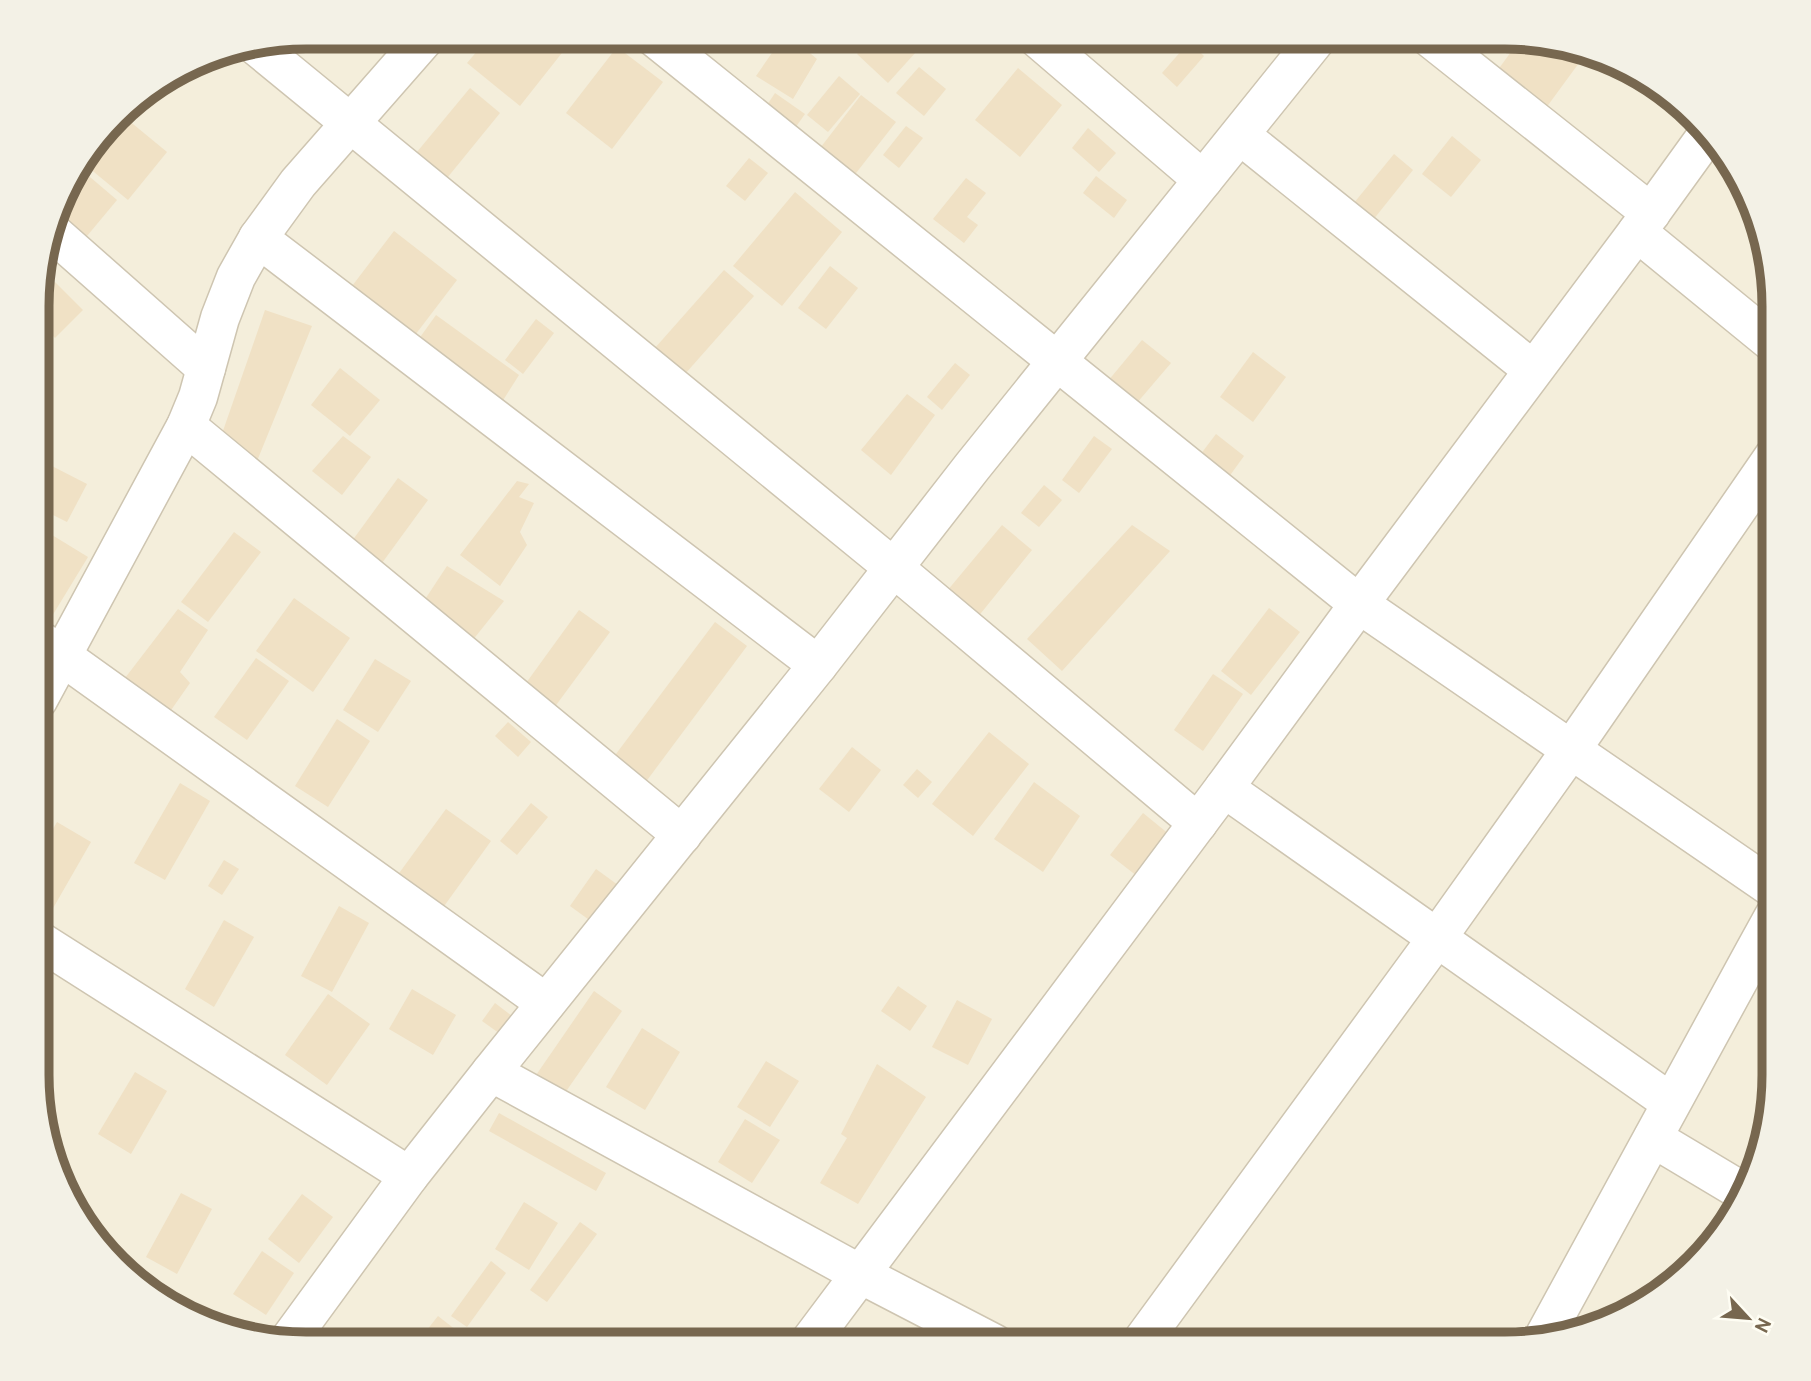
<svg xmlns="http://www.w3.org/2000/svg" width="1811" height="1381" font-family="Overpass,sans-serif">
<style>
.residential{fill:#f4eedb}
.building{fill:#f0e1c5}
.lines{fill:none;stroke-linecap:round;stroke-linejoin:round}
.minor-casing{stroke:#cec5b1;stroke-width:41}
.minor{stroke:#fff;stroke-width:38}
.rim{fill:none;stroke:#77674f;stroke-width:9}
</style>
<rect width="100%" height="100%" fill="#fcfaec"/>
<path class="residential" d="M306 37H1523L1608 57 1682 103 1747 187 1774 305V1093L1754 1178 1708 1252 1624 1317 1505 1344H288L203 1324 129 1278 65 1195 37 1093 39 270 73 172 129 103 219 51Z"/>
<g class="building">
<path d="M489 37H561L569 44 520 106 467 63Z"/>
<path d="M783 37H800L807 42 804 48 817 59 793 99 756 76Z"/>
<path d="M872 37H919L925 42 888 83 857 54Z"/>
<path d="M1522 37 1587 52 1546 108 1497 71Z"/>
<path d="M1189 42 1204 56 1177 87 1162 73Z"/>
<path d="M617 47 663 82 612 149 566 113Z"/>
<path d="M919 67 946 89 924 116 896 93Z"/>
<path d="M1018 68 1062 105 1020 157 975 120Z"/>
<path d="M839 76 860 94 828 132 807 115Z"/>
<path d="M470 88 500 113 443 183 412 158Z"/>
<path d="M775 93 805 114 788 138 759 117Z"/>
<path d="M861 95 896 122 849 182 814 156Z"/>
<path d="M122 115 167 152 128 200 83 163Z"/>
<path d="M906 126 923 138 899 168 883 155Z"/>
<path d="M1088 128 1116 153 1099 172 1072 148Z"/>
<path d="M1452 136 1481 160 1451 197 1422 174Z"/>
<path d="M1394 154 1413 170 1369 225 1349 209Z"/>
<path d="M749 158 768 173 745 201 726 186Z"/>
<path d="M77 166 117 200 82 242 56 220 73 172Z"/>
<path d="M1096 176 1127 200 1114 218 1083 193Z"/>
<path d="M966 178 986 193 967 217 978 225 964 243 933 219Z"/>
<path d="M795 192 842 232 782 306 733 266Z"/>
<path d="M394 231 457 280 409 343 346 294Z"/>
<path d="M830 266 858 288 826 329 798 308Z"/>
<path d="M724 270 754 296 685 374 655 348Z"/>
<path d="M55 282 83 310 55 338 39 322V298Z"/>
<path d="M265 310 312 326 255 466 217 448Z"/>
<path d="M436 315 519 375 497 410 413 347Z"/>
<path d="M536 319 554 333 523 374 505 360Z"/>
<path d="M1142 340 1171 363 1136 404 1108 381Z"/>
<path d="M1253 352 1286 377 1253 422 1220 397Z"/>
<path d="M955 363 970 375 942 410 927 397Z"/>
<path d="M340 368 380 400 350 436 311 405Z"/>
<path d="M907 394 935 415 891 475 861 450Z"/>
<path d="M1216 434 1244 456 1223 485 1194 463Z"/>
<path d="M343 436 371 457 342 495 312 471Z"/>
<path d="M1094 436 1112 449 1079 493 1062 480Z"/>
<path d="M50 465 87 484 67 522 39 508V486Z"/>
<path d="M398 478 428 500 382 563 352 541Z"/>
<path d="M517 481 529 484 519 497 534 503 520 532 527 545 500 586 460 555Z"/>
<path d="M1044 485 1062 500 1039 527 1021 513Z"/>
<path d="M1002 525 1032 550 973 623 942 597Z"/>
<path d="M1132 525 1170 551 1062 671 1027 639Z"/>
<path d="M39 527 88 557 46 626 38 621Z"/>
<path d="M234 532 261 552 208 622 181 602Z"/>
<path d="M447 566 504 601 468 646 420 607Z"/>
<path d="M294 598 350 638 313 692 256 651Z"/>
<path d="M1269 608 1300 632 1251 695 1221 671Z"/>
<path d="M178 609 208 630 180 672 190 683 169 713 122 682Z"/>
<path d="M579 610 610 632 551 712 521 690Z"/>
<path d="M715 622 747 646 642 787 610 762Z"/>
<path d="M256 658 289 681 247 740 214 717Z"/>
<path d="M375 659 411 681 378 732 343 710Z"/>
<path d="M1213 674 1243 694 1203 751 1174 730Z"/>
<path d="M337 719 370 741 328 807 295 786Z"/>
<path d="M508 722 531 742 518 757 495 736Z"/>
<path d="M989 732 1029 764 973 836 932 804Z"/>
<path d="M852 747 881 770 849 812 819 789Z"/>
<path d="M917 769 932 782 918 798 903 785Z"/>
<path d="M1034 782 1080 816 1043 872 994 839Z"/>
<path d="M180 783 210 801 165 880 134 863Z"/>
<path d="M531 803 548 817 517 855 500 841Z"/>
<path d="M446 809 491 841 442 909 397 876Z"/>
<path d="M1143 813 1170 835 1137 876 1110 855Z"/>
<path d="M57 822 91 842 44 924 38 920V855Z"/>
<path d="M224 860 239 869 222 895 208 886Z"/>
<path d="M596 869 618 885 592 922 570 906Z"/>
<path d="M339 906 369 923 332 992 301 976Z"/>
<path d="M224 920 254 937 214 1007 185 989Z"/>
<path d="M898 986 927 1006 910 1031 881 1011Z"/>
<path d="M412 989 456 1015 433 1055 389 1029Z"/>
<path d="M594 991 622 1011 560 1100 532 1081Z"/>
<path d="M328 994 370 1024 327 1085 285 1055Z"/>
<path d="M957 1000 992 1019 968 1065 932 1047Z"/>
<path d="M495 1003 516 1019 503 1036 482 1021Z"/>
<path d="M642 1028 680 1052 645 1110 606 1087Z"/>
<path d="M766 1061 799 1081 770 1127 737 1107Z"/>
<path d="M877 1064 926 1097 858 1204 820 1183 847 1138 841 1134Z"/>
<path d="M135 1072 167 1091 131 1154 98 1134Z"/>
<path d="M499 1113 606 1173 596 1191 489 1131Z"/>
<path d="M745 1119 780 1140 752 1183 718 1162Z"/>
<path d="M181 1193 212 1209 177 1274 146 1257Z"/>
<path d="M302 1194 333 1217 299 1263 268 1239Z"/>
<path d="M524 1202 558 1223 529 1270 495 1249Z"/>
<path d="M580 1222 597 1234 547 1302 530 1290Z"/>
<path d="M262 1251 294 1273 266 1315 233 1294Z"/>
<path d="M491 1261 506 1273 467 1327 451 1316Z"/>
<path d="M438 1316 470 1341 468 1344H416Z"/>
</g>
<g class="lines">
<defs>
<g id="minor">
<path d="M654 37 1359 604 1774 889"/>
<path d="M1036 37 1203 180"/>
<path d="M1429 37 1651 213"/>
<path d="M255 45 894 568 1198 823"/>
<path d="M1240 135 1533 370"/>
<path d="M52 232 206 368"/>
<path d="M1637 232 1774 344"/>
<path d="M258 238 818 665"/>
<path d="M186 426 682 835"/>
<path d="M38 639 546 1003"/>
<path d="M38 700 186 426 198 397 220 318 236 277 258 238 298 183 426 37"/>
<path d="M1224 788 1670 1102"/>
<path d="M38 940 409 1176"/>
<path d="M491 1072 860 1274 995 1344"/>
<path d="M1653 1138 1745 1193"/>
<path d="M1545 1335C1622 1195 1697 1055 1774 916"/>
<path d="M287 1343 409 1176 491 1072 818 665 972 467 1318 37"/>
<path d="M808 1344 1224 788 1359 604 1637 232 1707 135"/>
<path d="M1140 1344 1437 938 1571 750 1774 456"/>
</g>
</defs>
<use href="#minor" class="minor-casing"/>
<use href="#minor" class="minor"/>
</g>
<path d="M0 0H1811V1381H0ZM306 49H1505A257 257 0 0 1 1762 306V1075A257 257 0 0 1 1505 1332H306A257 257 0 0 1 49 1075V306A257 257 0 0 1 306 49Z" fill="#f3f1e6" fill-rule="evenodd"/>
<path class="rim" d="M306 49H1505A257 257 0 0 1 1762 306V1075A257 257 0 0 1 1505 1332H306A257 257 0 0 1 49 1075V306A257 257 0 0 1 306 49Z"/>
<g transform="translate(1748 1318) rotate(116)" stroke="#fefdf3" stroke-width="5" paint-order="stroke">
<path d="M0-5L12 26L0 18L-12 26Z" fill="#77674f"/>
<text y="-10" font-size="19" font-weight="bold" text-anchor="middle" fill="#77674f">N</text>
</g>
</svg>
